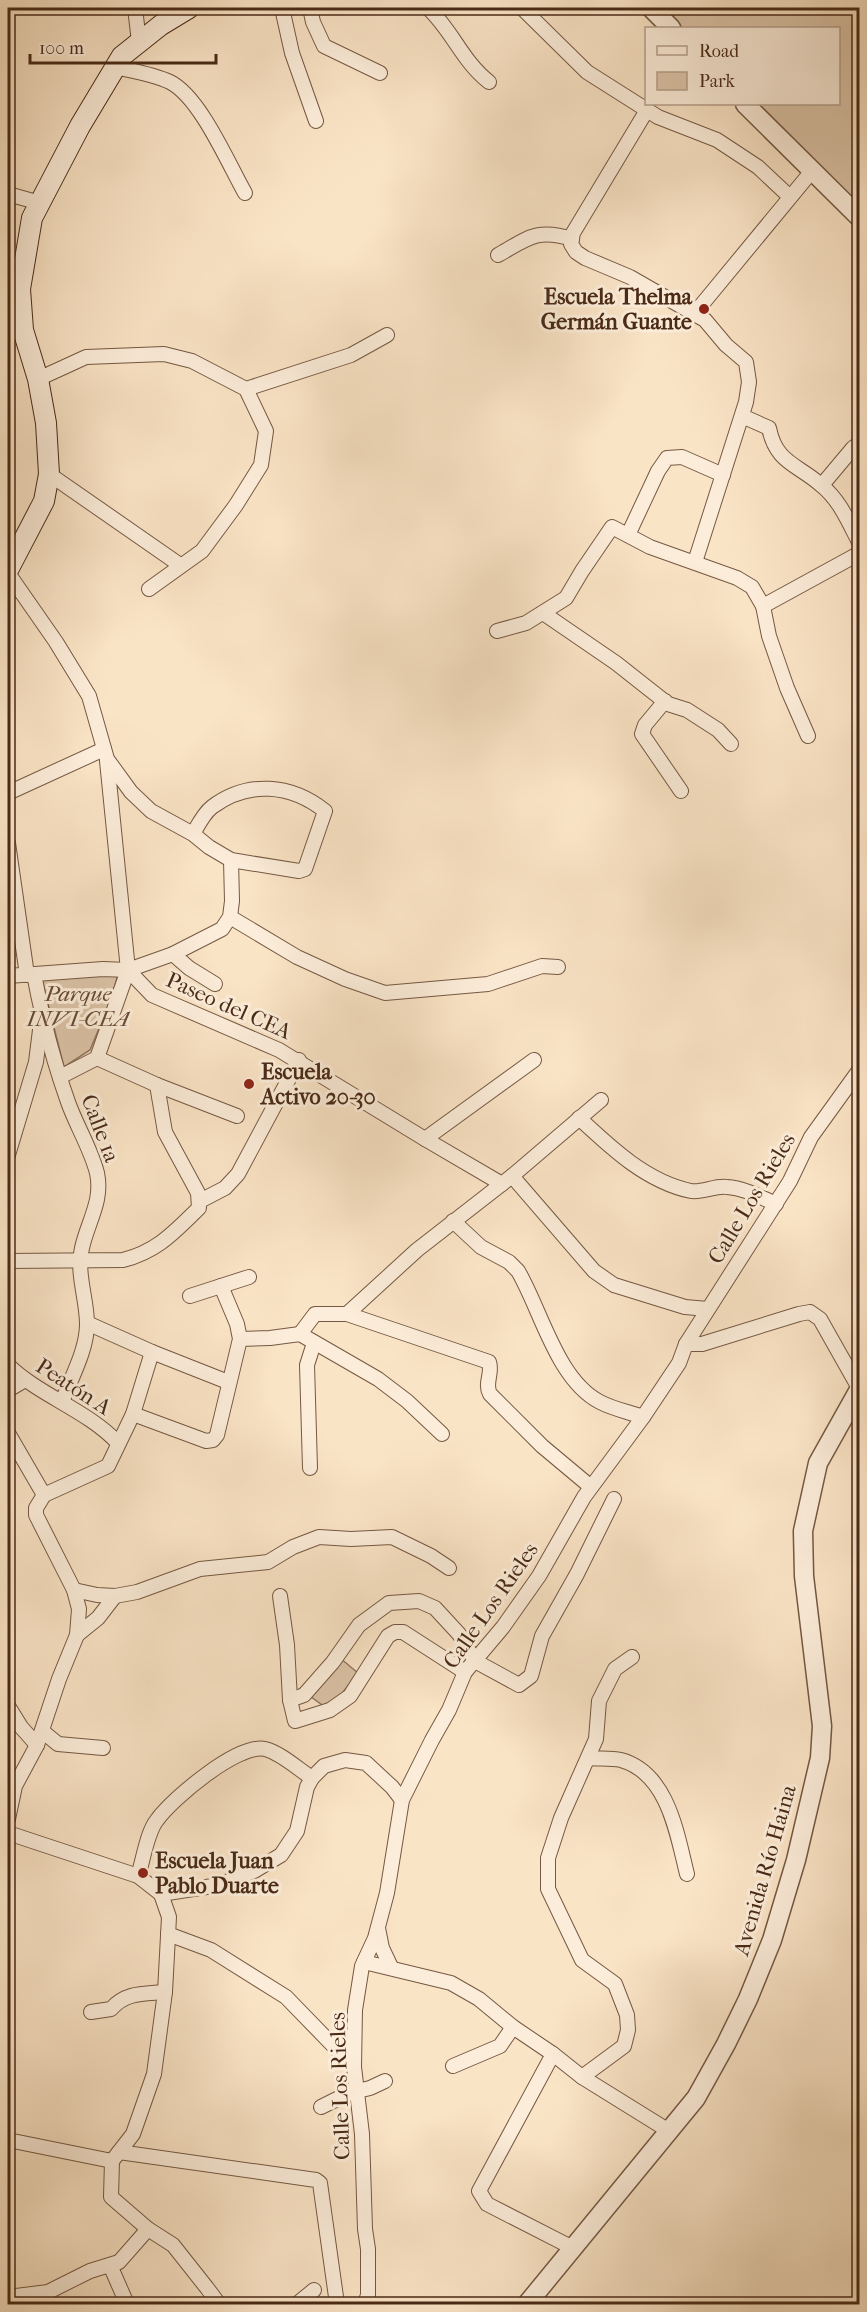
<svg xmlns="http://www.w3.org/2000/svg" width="867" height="2312" font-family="'IM FELL French Canon',serif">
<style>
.green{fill:#dcc4a8;stroke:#92775f;stroke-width:1.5}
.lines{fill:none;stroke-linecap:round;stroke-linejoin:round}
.minor-casing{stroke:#755842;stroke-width:16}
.tertiary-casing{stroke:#755842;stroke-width:21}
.secondary-casing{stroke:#492a16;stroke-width:22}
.minor{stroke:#fcedda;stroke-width:14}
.tertiary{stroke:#fcedda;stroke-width:18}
.secondary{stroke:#fcedda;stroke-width:20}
.poi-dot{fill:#8f2418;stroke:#fcedda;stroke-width:2}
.labels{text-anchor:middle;stroke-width:6;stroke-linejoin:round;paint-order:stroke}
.poi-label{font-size:22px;font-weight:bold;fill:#492a16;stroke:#fcedda;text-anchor:start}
.park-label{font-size:22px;font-style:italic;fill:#664933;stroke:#fcedda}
.street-label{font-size:22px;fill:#492a16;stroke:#fcedda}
</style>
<rect width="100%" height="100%" fill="#fae4c6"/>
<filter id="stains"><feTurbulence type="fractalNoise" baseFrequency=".00333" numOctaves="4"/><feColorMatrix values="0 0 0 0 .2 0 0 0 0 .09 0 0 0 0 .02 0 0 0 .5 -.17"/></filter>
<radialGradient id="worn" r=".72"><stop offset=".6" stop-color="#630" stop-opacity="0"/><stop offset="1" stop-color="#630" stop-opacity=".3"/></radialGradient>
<g class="green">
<path d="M662 8H859V209L757 104H838V28H683Z"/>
<path d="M118 974 111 1000 90 1050 64 1067 42 980Z"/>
<path d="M340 1658 358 1673 329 1710 310 1696Z"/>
</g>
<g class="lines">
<defs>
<g id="minor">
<path d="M135 8 139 42"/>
<path d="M282 8 292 53 316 121"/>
<path d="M310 8 313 22 324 46 380 73"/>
<path d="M428 8C452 30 462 61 489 82"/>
<path d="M522 8 587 72 658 117 717 140 758 167 790 197"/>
<path d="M115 67C133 71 153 74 170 82 200 97 228 163 245 193"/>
<path d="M647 110 573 233 571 244 576 252 585 258 630 277 705 320 726 345 746 362 749 382 746 402 695 562"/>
<path d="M8 194 40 203"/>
<path d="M498 255C528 238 537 228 572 239"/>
<path d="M694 314 812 171"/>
<path d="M38 379 86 357 164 354 192 361 246 389 266 431 261 465 236 505 202 551 149 589"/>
<path d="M246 389 351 355 387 335"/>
<path d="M742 416 769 428C776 463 797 464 821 485 840 500 849 523 860 544"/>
<path d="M49 474 180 565"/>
<path d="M822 485 853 448 860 443"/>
<path d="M628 535 658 471 667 458 682 457 723 475"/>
<path d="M8 573 56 642 89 696 107 759 131 792 151 811 193 834 209 847 231 860 299 871 305 869 325 811C291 784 248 780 212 807 204 813 198 825 193 834"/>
<path d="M763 606 860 553"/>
<path d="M543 613 616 663 668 704 687 710 718 730 731 744"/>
<path d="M497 631 526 623 566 598 582 571 612 527 650 547 737 578 752 587 763 606 769 636 787 688 808 736"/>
<path d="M665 701 645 725 642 734 681 791"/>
<path d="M8 793 104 749"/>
<path d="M8 843 27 975"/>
<path d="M230 917 297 957 345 979 385 993 488 984 542 966 558 967"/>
<path d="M173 954 189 968 215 984"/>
<path d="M128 970 152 995 279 1050 425 1139 502 1184"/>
<path d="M34 974C42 1017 53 1060 68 1102 76 1125 91 1149 97 1173 103 1201 88 1221 82 1248 76 1273 87 1299 87 1324 87 1350 71 1378 62 1402"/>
<path d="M8 976 103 969 128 970 173 954 222 929 230 917 232 901 231 860"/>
<path d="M97 1058 157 1085 237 1116"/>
<path d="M60 1077 97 1058 128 970 107 761"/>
<path d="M579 1118C611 1148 647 1182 691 1191 702 1193 716 1185 727 1187 744 1188 760 1197 776 1204"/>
<path d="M425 1139 534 1060"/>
<path d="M8 1155 36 1062 41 1022"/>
<path d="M512 1176 594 1271 614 1285 685 1307 708 1309"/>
<path d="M200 1201 225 1188 238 1174 299 1060"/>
<path d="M453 1221 481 1247 509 1262 518 1271C541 1310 557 1380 600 1402 613 1409 629 1412 643 1417"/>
<path d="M8 1261 123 1260C158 1251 174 1232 199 1208L198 1193 165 1132 157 1085"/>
<path d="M190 1296 249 1277"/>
<path d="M347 1314 417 1250 512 1176 601 1100"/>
<path d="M87 1323 152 1352 228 1382"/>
<path d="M300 1334 315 1314H347L489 1362C493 1374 484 1383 490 1394L542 1446 591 1487"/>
<path d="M240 1339 270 1338 300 1334 378 1379 407 1401 442 1434"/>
<path d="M686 1344H702L799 1314 810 1312 820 1319 859 1388"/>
<path d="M8 1365C40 1396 87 1410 118 1443"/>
<path d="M8 1390 25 1380"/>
<path d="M133 1414 206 1441 213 1440 217 1435 240 1339 237 1324 221 1286"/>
<path d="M8 1433 44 1495 36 1508V1515L74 1590 79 1609 77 1635 59 1679 37 1745 15 1786 8 1819"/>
<path d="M310 1468 307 1365 314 1343"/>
<path d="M44 1495 108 1466 133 1414 152 1352"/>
<path d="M74 1590 97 1595 115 1596 137 1592 200 1569 268 1562 293 1547 319 1537 351 1539 392 1537 431 1556 449 1568"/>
<path d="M280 1596 287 1645 290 1700 295 1721 330 1710 350 1696 388 1636 395 1632H403L465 1672"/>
<path d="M77 1635 98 1618 115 1596"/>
<path d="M290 1700 304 1695 333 1662 359 1625 389 1603 419 1601 435 1608 459 1634 475 1661 519 1685 531 1676 542 1636 577 1574 614 1499"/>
<path d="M8 1706 21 1727 37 1745"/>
<path d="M42 1731 58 1744 103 1748"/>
<path d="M588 1758C599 1759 611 1758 621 1760 668 1773 677 1834 687 1874"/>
<path d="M8 1833 138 1876 161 1894 169 1917 165 1992 154 2074 133 2134 112 2161 111 2197 148 2229 173 2245 207 2288 219 2304"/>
<path d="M138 1876C143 1861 147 1832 157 1820 172 1799 238 1743 265 1749 281 1753 298 1769 312 1778"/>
<path d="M161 1894 219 1885 254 1871 281 1855 297 1831 307 1787 312 1778 324 1766 345 1760 366 1763 392 1787 402 1800"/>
<path d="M378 1928 382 1948 391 1967"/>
<path d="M168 1934 211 1950 286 1997 354 2067"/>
<path d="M364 1962 451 1983 479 1999 513 2027 553 2054 582 2077 669 2131"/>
<path d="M91 2012 111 2009C126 1992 143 1994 165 1992"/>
<path d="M553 2054 479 2191 487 2204 573 2248"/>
<path d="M453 2066 500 2046 513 2027"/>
<path d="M582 2077 624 2046 628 2030 627 2015 615 1984 582 1960 548 1889V1858L561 1818 596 1739 599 1701 615 1669 632 1657"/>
<path d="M321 2107 349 2093 370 2088 385 2081"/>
<path d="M8 2140 112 2161"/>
<path d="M119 2152 316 2180 320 2183 337 2304"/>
<path d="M110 2265 127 2304"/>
<path d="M8 2297 48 2292 90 2271 119 2262 148 2229"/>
<path d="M297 2304 314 2290"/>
<path d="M365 2304 368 2295V2249L365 2229 362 2134 354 2067 355 2010 362 1966 375 1938 387 1893 402 1800 432 1740 449 1710 465 1672 503 1627 539 1576 584 1497 643 1417 679 1363 686 1344 790 1181 811 1137 860 1069"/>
</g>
<g id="tertiary">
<path d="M651 8 671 28"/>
<path d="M745 104 860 218"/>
<path d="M527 2304 696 2098 726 2044 748 1999 772 1940 796 1860 820 1758 822 1726 804 1576 803 1531 818 1463 860 1388"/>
</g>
<path id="secondary" d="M8 570 44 501 49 474 46 423 38 379 23 330 20 289 32 218 80 126 122 56 161 25 189 8"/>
</defs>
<use href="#minor" class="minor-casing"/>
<use href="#tertiary" class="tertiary-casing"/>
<use href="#secondary" class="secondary-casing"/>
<use href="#minor" class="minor"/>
<use href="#tertiary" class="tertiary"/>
<use href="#secondary" class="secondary"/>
</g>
<g class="poi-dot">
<circle cx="704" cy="309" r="6"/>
<circle cx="249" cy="1084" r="6"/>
<circle cx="143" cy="1873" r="6"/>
</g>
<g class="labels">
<g class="poi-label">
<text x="692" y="304" text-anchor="end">Escuela Thelma<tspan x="692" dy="25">Germán Guante</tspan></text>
<text x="261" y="1079">Escuela<tspan x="261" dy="25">Activo 20-30</tspan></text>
<text x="155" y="1868">Escuela Juan<tspan x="155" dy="25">Pablo Duarte</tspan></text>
</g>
<g class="park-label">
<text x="78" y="1001">Parque<tspan x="78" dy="25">INVI-CEA</tspan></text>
</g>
<g class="street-label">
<text transform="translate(229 1005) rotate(24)" y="8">Paseo del CEA</text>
<text transform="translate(101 1128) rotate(69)" y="8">Calle 1a</text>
<text transform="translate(751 1198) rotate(-59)" y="8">Calle Los Rieles</text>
<text transform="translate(74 1386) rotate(33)" y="8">Peatón A</text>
<text transform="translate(490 1605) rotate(-55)" y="8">Calle Los Rieles</text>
<text transform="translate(764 1870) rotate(-74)" y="8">Avenida Río Haina</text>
<text transform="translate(339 2086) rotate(-92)" y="8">Calle Los Rieles</text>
</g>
</g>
<rect width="867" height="2312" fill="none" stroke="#fae4c6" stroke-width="30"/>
<rect x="9" y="9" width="849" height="2294" fill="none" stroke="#492a16" stroke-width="3"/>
<rect x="15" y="15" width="837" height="2282" fill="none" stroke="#492a16" stroke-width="1.5"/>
<rect x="645" y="27" width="195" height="78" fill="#fcedda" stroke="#b49f8c" stroke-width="1.5"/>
<rect x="657" y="46" width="30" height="9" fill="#fcedda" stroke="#b49f8c" stroke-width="1.5"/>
<text x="699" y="57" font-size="18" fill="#492a16">Road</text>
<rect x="657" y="72" width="30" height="18" fill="#dcc4a8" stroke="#b49f8c" stroke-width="1.5"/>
<text x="699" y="87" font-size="18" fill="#492a16">Park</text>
<path d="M30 54v9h186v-9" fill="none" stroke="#492a16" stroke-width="3"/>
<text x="39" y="54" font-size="18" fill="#492a16" stroke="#fcedda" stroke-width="4.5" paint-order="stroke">100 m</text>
<rect width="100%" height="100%" filter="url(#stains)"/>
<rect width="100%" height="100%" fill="url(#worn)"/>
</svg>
